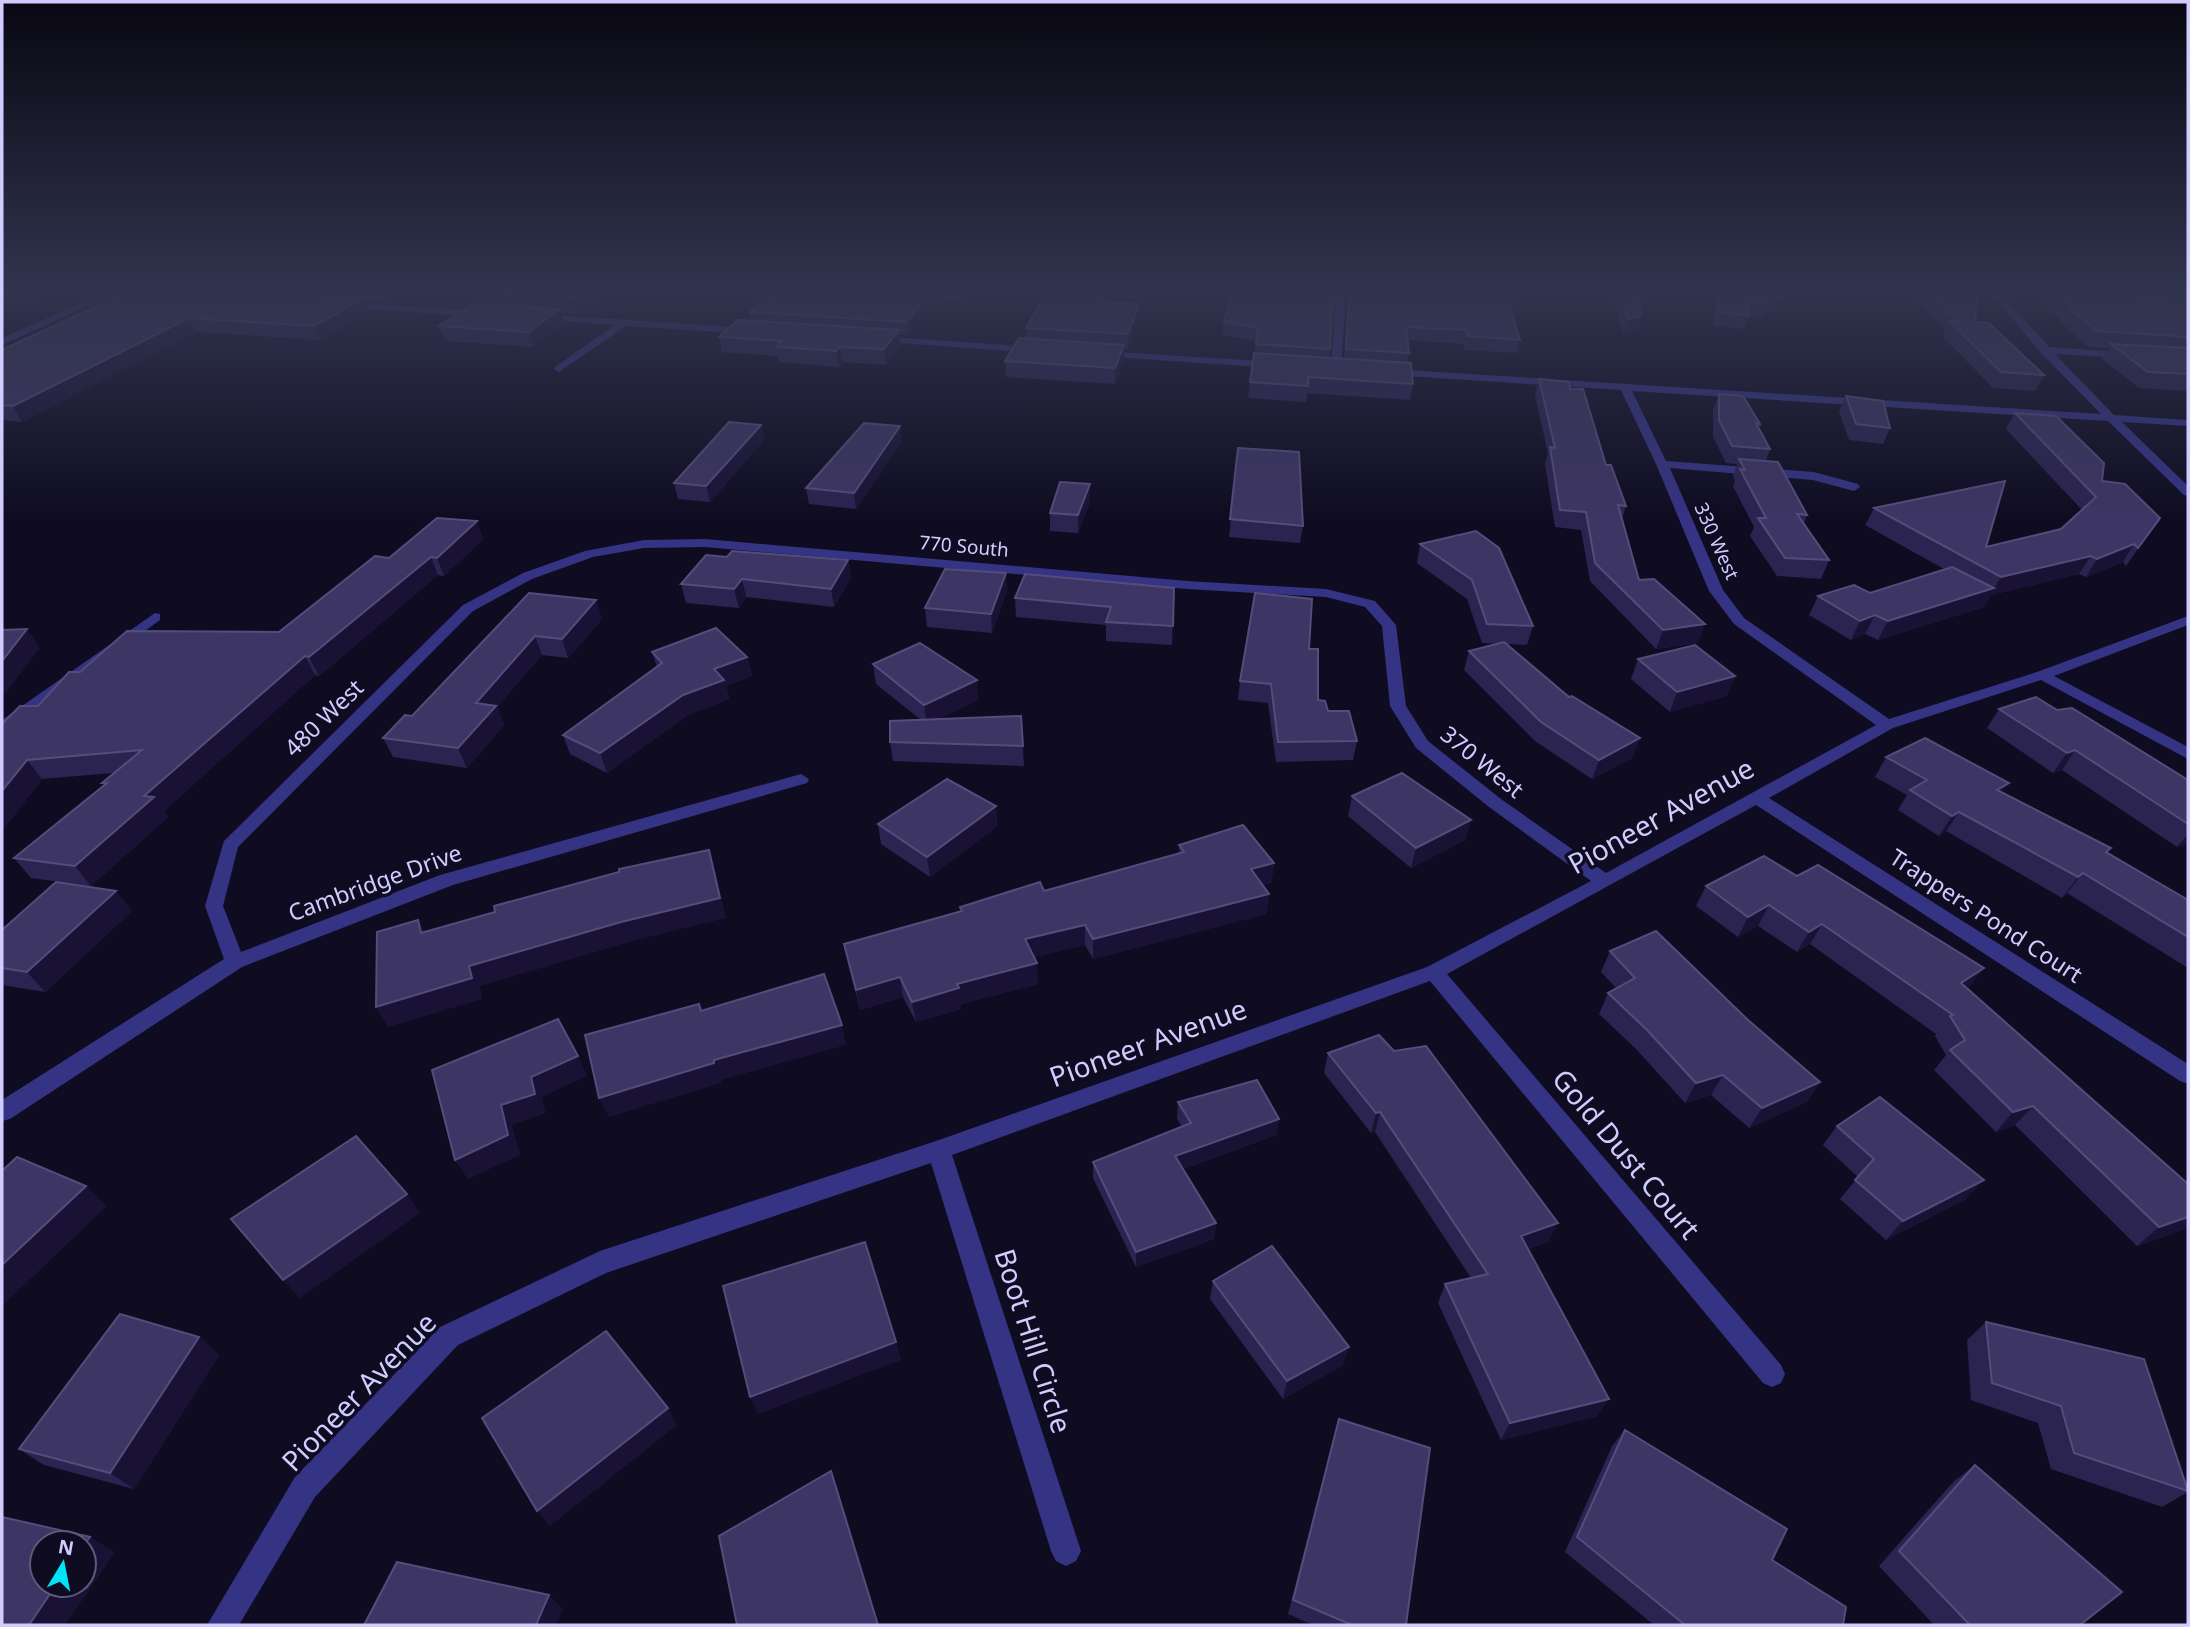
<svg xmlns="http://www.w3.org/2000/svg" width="2190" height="1627" font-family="'Noto Sans',sans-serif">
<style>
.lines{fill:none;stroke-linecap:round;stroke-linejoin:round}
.minor{fill:#353383;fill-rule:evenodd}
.wall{fill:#2b2350}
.shaded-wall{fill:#191235}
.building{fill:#3d3563;stroke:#544d7b;stroke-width:2}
.labels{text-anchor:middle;stroke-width:7;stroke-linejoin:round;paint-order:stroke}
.far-street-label{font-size:19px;fill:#d1ccff;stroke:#0f0c21}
.street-label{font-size:23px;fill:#d1ccff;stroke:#0f0c21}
.near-street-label{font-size:28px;fill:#d1ccff;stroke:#0f0c21}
</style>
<rect width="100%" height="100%" fill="#0f0c21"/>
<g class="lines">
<g class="minor">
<path d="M109 291H121L2 345V338Z"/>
<path d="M1333 291H1342L1345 309 1341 368 1336 371 1331 368 1335 309Z"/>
<path d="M1990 291H1999L2049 347 2132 353 2133 355 2128 358 2055 354 2114 415 2188 420V426L2122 422 2188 486V496L2184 495 2108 421 1632 391 1666 461 1814 472 1858 484 1860 487 1854 491 1813 480 1670 468 1723 590 1744 618 1889 719 2037 672 2188 616V625L2054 676 2188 747V759L2041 680 1893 728 1769 798 2188 1064V1084L2180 1081 1756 805 1447 974 1781 1365 1785 1374 1781 1383 1772 1387 1763 1383 1430 981 952 1155 1081 1551 1076 1561 1066 1566 1056 1561 1051 1551 931 1163 606 1273 458 1345 315 1497 239 1625H207L295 1477 440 1327 600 1251 939 1140 1427 967 1591 881 1489 807 1416 748 1390 706 1382 626 1365 607 1326 597 1187 589 705 547 644 548 593 557 532 579 473 611 238 847 223 906 241 952 440 875 801 774 809 779 807 783 453 885 242 967 10 1119 2 1121V1100L224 959 205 906 224 841 463 605 523 573 585 551 644 540 705 539 1187 581 1326 589 1375 601 1396 625 1406 706 1428 741 1501 799 1606 873 1876 725 1734 624 1709 591 1656 464 1621 390 1391 375 1386 372 1391 369 2101 414 2040 352Z"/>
<path d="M343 302 483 311 488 314 483 317 340 307 338 305Z"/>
<path d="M538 314 752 328 757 331 752 334 626 326 559 372 554 369 555 367 615 325 535 319V315Z"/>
<path d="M877 336 1034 347 1039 350 1034 353 874 341V337Z"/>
<path d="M1101 351 1275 362 1280 365 1275 368 1097 356 1096 354Z"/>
<path d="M155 613 160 614V620L8 731 2 732V720Z"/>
</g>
</g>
<g class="wall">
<path d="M129 291H404L387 301 365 300 369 312 320 340 196 332 22 422 2 420V350Z"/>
<path d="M493 291H607L578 314 560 313 564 324 533 347 445 341 439 326 492 305 489 294Z"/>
<path d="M774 291H967L961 300 936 298 908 335H899L900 346 886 365 842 362 839 367 779 362 778 356 722 352 719 337 751 321 750 312Z"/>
<path d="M1111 291 1106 302 1139 319 1128 349H1124V360L1115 384 1006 377 1005 361 1026 339V328L1066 294Z"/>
<path d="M1233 291 1330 349 1329 358 1344 359 1348 309 1343 291H1520L1518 303 1508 302 1520 340 1517 353 1465 350 1463 344 1408 340 1409 353 1407 363 1413 384 1410 400 1307 393 1306 402 1248 398 1256 341 1223 335 1224 321Z"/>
<path d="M1609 291H1638L1641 316 1637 331 1624 334Z"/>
<path d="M1714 291H1776L1779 298 1774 312 1766 310 1763 317 1748 315 1744 329 1713 326Z"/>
<path d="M1906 291H1978L1975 322 2044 375 2035 391 1993 388 1942 336 1945 330Z"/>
<path d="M2034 291H2188V391L2139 388 2102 359 2109 348 2088 347 2067 328Z"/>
<path d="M1539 379 1570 389 1626 506 1622 519 1639 580 1698 643 1656 649 1590 581 1581 530 1555 527 1545 464 1548 454 1535 395Z"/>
<path d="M1719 394 1760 424 1759 428 1770 449 1766 461 1807 515 1804 524 1829 560 1821 579 1777 576 1750 536 1754 527 1733 486 1735 481 1733 476 1737 464 1726 463 1713 437V410Z"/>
<path d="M1846 396 1890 428 1883 444 1849 440 1839 412Z"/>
<path d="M2015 413 2102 481 2160 518 2126 566 2123 562 2086 577 2079 574 1991 595 1984 607 1878 640 1865 634 1851 640 1809 615 1818 596 1870 593 1944 569 1865 525 1874 508 1986 547 2061 529 2082 510 2006 429Z"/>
<path d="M761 425 764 440 710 502 678 499 674 483Z"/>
<path d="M902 441 856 509 809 504 806 488Z"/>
<path d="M1238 448 1303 526 1300 543 1229 537Z"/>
<path d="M1090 484V502L1078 533 1050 531V513Z"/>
<path d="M477 521 483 539 444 576 438 575 319 676 315 675 164 811 168 817 91 886 31 878 14 858 104 786 102 783 113 773 42 779 2 831 38 706 80 672 279 632 389 558Z"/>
<path d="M1476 531 1533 626 1527 645 1506 644 1569 697 1640 738 1632 758 1592 779 1535 741 1464 670 1469 651 1497 644 1482 643 1467 599 1417 563 1420 544Z"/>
<path d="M727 557 848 560 851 578 834 607 746 597 739 608 686 603 681 584Z"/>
<path d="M1006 573 1007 591 992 633 927 627 925 608Z"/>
<path d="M1174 588 1172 645 1106 641V625L1016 617 1015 598Z"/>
<path d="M529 593 602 619 568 658 542 655 497 707 504 725 467 768 393 757 383 738 412 716Z"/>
<path d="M1309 649 1318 700 1357 741 1353 760 1276 762 1268 703 1238 700 1240 681Z"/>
<path d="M652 652 747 657 752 676 726 686 729 699 688 715 607 773 570 754 563 735 657 667Z"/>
<path d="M1638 659 1735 676 1727 696 1670 712 1631 679Z"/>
<path d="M873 664 978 700 938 719 1021 716 1024 766 893 761 890 742 921 720 876 684Z"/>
<path d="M1999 709 2188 780V844L2177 847 2062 770 2053 773 1987 728Z"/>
<path d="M1886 757 2003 792 2111 848 2107 853 2188 900V968L2067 893 2062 898 1946 831 1939 836 1898 810 1907 795 1875 777Z"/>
<path d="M1352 796 1471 820 1465 840 1411 868 1348 816Z"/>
<path d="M996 806 997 826 930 877 881 844 878 824Z"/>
<path d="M1179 845 1274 863 1271 883 1262 885 1269 894 1266 914 1093 959 1085 945 1034 957 1038 984 961 1004V1009L916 1022 903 997 860 1010 844 944 961 912 960 907 1044 891 1179 853Z"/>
<path d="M1764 856 1969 988 1967 989 2188 1184V1228L2137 1246 2015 1125 1996 1132 1934 1070 1946 1055 1935 1036 1936 1034 1810 944 1797 952 1758 926 1738 937 1696 906 1706 886Z"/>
<path d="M132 911 45 992 2 985V930Z"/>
<path d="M1610 951 1748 1020 1820 1082 1807 1102 1749 1128 1711 1095 1685 1103 1636 1049 1599 1014 1608 993 1617 989 1601 972Z"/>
<path d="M1328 1053 1548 1242 1528 1249 1597 1416 1501 1440 1438 1303 1445 1284 1471 1278 1375 1132 1371 1133 1324 1073Z"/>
<path d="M1178 1102 1279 1119 1276 1135 1183 1169 1216 1223 1214 1239 1136 1267 1093 1178V1162L1182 1127 1177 1119Z"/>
<path d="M1837 1126 1966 1199 1886 1240 1840 1199 1858 1177 1823 1145Z"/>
<path d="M1213 1281 1343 1365 1283 1399 1210 1299Z"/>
<path d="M1986 1322 2188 1492 2162 1507 2051 1469 2038 1423 1971 1400 1967 1340Z"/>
<path d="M199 1337 219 1355 134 1489 44 1465 19 1449Z"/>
<path d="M1339 1419 1406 1625H1313L1288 1614 1334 1436Z"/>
<path d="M1625 1430 1772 1560 1843 1625H1654L1565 1552 1612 1446Z"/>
<path d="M1975 1465 2080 1625H1934L1879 1566 1954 1481Z"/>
</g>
<g class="shaded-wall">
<path d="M16 291H55L2 314V297Z"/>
<path d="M383 291H404L387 301Z"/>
<path d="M584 291H607L578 314 573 299Z"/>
<path d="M931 291H936V298L908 335 907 322Z"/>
<path d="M961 291H967L961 300Z"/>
<path d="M1105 291H1111L1099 317V302Z"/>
<path d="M364 298 369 312 320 340 314 326Z"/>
<path d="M1139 304V319L1128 349V334Z"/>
<path d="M559 309 564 324 533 347 529 332Z"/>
<path d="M1641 316 1637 331 1624 334 1628 319Z"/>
<path d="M189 318 196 332 22 422 13 406Z"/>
<path d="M899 330 900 346 886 365 884 349Z"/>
<path d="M1124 345V360L1115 384V368Z"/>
<path d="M840 347 842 362 839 367 836 351Z"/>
<path d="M761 425 764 440 710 502 706 486Z"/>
<path d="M900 426 902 441 856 509 854 493Z"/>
<path d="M1090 484V502L1078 533V515Z"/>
<path d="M2160 518 2148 536 2126 566 2138 548Z"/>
<path d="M477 521 483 539 444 576 437 558Z"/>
<path d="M2134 544 2123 562 2086 577 2097 559Z"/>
<path d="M2091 556 2079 574 1991 595 1984 607 1878 640 1888 621 1994 588 2001 577Z"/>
<path d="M431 557 438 575 319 676 309 657Z"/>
<path d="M848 560 851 578 834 607 831 589Z"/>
<path d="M1006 573 1007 591 992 633 991 614Z"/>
<path d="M742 579 746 597 739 608 734 589Z"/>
<path d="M596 600 602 619 568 658 562 639Z"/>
<path d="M1875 615 1865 634 1851 640 1860 621Z"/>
<path d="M1705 624 1698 643 1656 649 1663 630Z"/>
<path d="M27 629 40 648 5 694 2 690V661Z"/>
<path d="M535 636 542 655 497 707 504 725 467 768 458 748 476 703Z"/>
<path d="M305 656 315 675 164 811 168 817 91 886 75 866 144 796Z"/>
<path d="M747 657 752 676 726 686 729 699 688 715 607 773 600 753 714 669Z"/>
<path d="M1735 676 1727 696 1670 712 1677 692Z"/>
<path d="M977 680 978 700 927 725 924 705Z"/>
<path d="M1640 738 1632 758 1592 779 1599 760Z"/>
<path d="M2075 750 2062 770 2053 773 2067 753Z"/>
<path d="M27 760 42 779 2 831V791Z"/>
<path d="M2009 783 1996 803 1997 790Z"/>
<path d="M996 806 997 826 930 877 927 857Z"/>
<path d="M1959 812 1946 831 1939 836 1952 816Z"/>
<path d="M1471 820 1465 840 1411 868 1416 848Z"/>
<path d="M2188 834V844L2177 847Z"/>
<path d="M709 850 715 870 726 918 629 942 480 986 482 999 388 1027 376 1007 469 966Z"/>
<path d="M1274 863 1271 883 1248 889 1251 869Z"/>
<path d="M2083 873 2067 893 2062 898 2078 877Z"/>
<path d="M116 891 132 911 45 992 27 972Z"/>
<path d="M1269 894 1266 914 1093 959V939Z"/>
<path d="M1769 905 1758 926 1738 937 1748 917Z"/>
<path d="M418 920 429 940 421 933Z"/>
<path d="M1822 924 1810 944 1797 952 1809 932Z"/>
<path d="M1085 925V945L1026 959 1025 939Z"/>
<path d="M1037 963 1038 984 961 1004V1009L916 1022 912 1002 957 984Z"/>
<path d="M1984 968 1969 988 1946 1003 1961 983Z"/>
<path d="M900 977 903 997 860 1010 856 990Z"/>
<path d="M842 1025 846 1045 721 1080V1083L609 1117 599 1098 714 1060Z"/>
<path d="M578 1056 587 1076 542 1097 546 1113 512 1125 520 1155 468 1179 455 1160 501 1105 531 1077Z"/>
<path d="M1723 1075 1711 1095 1685 1103 1696 1083Z"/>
<path d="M1820 1082 1807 1102 1749 1128 1762 1108Z"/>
<path d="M2033 1106 2015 1125 1996 1132 2013 1112Z"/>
<path d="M1380 1112 1375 1132 1371 1133 1376 1113Z"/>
<path d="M1279 1119 1276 1135 1174 1172 1175 1156Z"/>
<path d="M1984 1180 1966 1199 1886 1240 1903 1221Z"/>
<path d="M86 1186 107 1206 2 1306V1265Z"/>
<path d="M407 1194 420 1213 300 1298 283 1280Z"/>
<path d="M2188 1217V1228L2137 1246 2159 1227Z"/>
<path d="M1216 1223 1214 1239 1136 1267V1252Z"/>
<path d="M1558 1223 1548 1242 1513 1255 1521 1236Z"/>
<path d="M199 1337 219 1355 134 1489 110 1473Z"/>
<path d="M896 1342 901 1360 758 1414 750 1397Z"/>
<path d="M1349 1347 1343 1365 1283 1399 1287 1381Z"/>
<path d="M1609 1399 1597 1416 1501 1440 1510 1423Z"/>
<path d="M668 1408 677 1425 550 1526 537 1511Z"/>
<path d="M831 1471 837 1487 879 1625H878Z"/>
<path d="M90 1537 115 1552 65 1625H29L56 1585H84V1545Z"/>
<path d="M549 1595 563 1609 556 1625H536Z"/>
</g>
<g class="building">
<path d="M2 291H16L2 297Z"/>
<path d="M129 291H261L364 298 314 326 189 318 13 406 2 405V350Z"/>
<path d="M493 291H584L573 299 489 294Z"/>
<path d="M774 291H931L907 322 750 312Z"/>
<path d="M1067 291H1105L1099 302 1139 304 1128 334 1026 328 1047 293 1066 294Z"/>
<path d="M1233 291H1333L1330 349 1256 344 1258 328 1224 321Z"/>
<path d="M1348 291H1505L1520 340 1468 336 1466 330 1406 327 1409 353 1346 349 1349 296Z"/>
<path d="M1618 291H1638L1641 316 1628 319Z"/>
<path d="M1718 291H1776L1779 298 1766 296 1768 303 1747 301 1749 316 1718 312Z"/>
<path d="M1927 291H1978L1975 322 1989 323 2044 375 2001 372 1949 321H1959Z"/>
<path d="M2055 291H2122L2188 304V337L2097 331 2075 313Z"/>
<path d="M473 304 559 309 529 332 439 326Z"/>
<path d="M738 320 899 330 884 349 840 347 836 351 776 347 782 341 719 337Z"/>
<path d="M1019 338 1124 345 1115 368 1005 361Z"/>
<path d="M2111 344 2188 348V374L2148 372Z"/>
<path d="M1254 353 1411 363 1413 384 1308 377V386L1250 382Z"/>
<path d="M1539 379 1569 382 1570 389H1583L1606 465H1611L1626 506 1618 505 1639 580 1654 579 1705 624 1663 630 1595 563 1586 512 1560 510 1550 447 1555 448Z"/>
<path d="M1719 394 1743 396 1760 424 1756 423 1770 449 1732 446 1719 420Z"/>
<path d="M1846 396 1883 401 1890 428 1856 424Z"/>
<path d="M2015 413 2056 416 2104 463 2102 481 2125 484 2160 518 2138 548 2134 544 2097 559 2091 556 2001 577 1874 508 2005 481 1986 547 2061 529 2096 497Z"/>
<path d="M729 422 761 425 706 486 674 483Z"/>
<path d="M864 423 900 426 854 493 806 488Z"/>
<path d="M1238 448 1299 452 1303 526 1230 519Z"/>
<path d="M1739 459 1778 462 1807 515 1797 514 1829 560 1785 558 1758 518H1766L1740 469 1745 470Z"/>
<path d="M1060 482 1090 484 1078 515 1050 513Z"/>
<path d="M437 518 477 521 437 558 431 557 309 657 305 656 144 796 154 797 75 866 14 858 107 783H102L142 750 27 760 2 791V724L20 706H38L69 672H80L127 631 279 632 375 556 389 558Z"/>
<path d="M1476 531 1499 548 1533 626 1487 624 1472 580 1420 544Z"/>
<path d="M732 551 848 560 831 589 742 579 734 589 681 584 706 555 727 557Z"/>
<path d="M1952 567 1994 588 1888 621 1875 615 1860 621 1818 596 1854 585 1870 593Z"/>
<path d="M945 569 1006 573 991 614 925 608Z"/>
<path d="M1025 574 1174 588 1173 626 1106 622 1111 607 1015 598Z"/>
<path d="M529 593 596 600 562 639 535 636 476 703 496 706 458 748 383 738 405 715 412 716Z"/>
<path d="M1255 593 1312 599 1309 649H1318V700L1325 701 1328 711H1349L1357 741 1278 742 1271 684 1240 681Z"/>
<path d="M716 628 747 657 714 669 724 680 683 695 600 753 563 735 662 663 652 652Z"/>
<path d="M27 629 2 661V630Z"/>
<path d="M1504 642 1569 697 1572 696 1640 738 1599 760 1541 722 1469 651Z"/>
<path d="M920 643 977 680 924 705 873 664Z"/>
<path d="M1695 645 1735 676 1677 692 1638 659Z"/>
<path d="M2036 697 2057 710 2072 708 2188 780V824L2075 750 2067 753 1999 709Z"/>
<path d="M1021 716 1023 746 890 742V721Z"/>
<path d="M1925 738 2009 783 1997 790 2111 848 2106 852 2188 900V937L2083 873 2078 877 1959 812 1952 816 1910 790 1927 780 1886 757Z"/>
<path d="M1402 773 1471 820 1416 848 1352 796Z"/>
<path d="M947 779 996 806 927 857 878 824Z"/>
<path d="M1243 825 1274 863 1251 869 1269 894 1093 939 1085 925 1025 939 1037 963 957 984 959 988 912 1002 900 977 856 990 844 944 962 911 960 907 1040 882 1044 891 1184 852 1179 845Z"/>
<path d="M709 850 720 898 621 922 469 966 472 978 376 1007 377 932 418 920 421 933 495 912 494 906 619 872V869Z"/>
<path d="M1764 856 1797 876 1818 865 1984 968 1961 983 2188 1184V1217L2159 1227 2033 1106 2013 1112 1950 1050 1965 1040 1950 1016 1953 1015 1822 924 1809 932 1769 905 1748 917 1706 886Z"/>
<path d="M56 882 116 891 27 972 2 968V930Z"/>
<path d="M1656 931 1748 1020 1820 1082 1762 1108 1723 1075 1696 1083 1646 1029 1608 993 1635 978 1610 951Z"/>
<path d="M824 974 842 1025 714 1060V1063L599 1098 585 1035 699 1004 701 1011Z"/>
<path d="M558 1019 578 1056 531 1077 535 1094 501 1105 508 1135 455 1160 432 1070Z"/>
<path d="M1379 1035 1394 1051 1426 1046 1558 1223 1521 1236 1609 1399 1510 1423 1445 1284 1488 1274 1380 1112 1376 1113 1328 1053Z"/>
<path d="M1257 1080 1279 1119 1175 1156 1216 1223 1136 1252 1093 1162 1191 1123 1178 1102Z"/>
<path d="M1880 1097 1984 1180 1903 1221 1855 1180 1874 1159 1837 1126Z"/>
<path d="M356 1136 407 1194 283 1280 231 1219Z"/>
<path d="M17 1157 86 1186 2 1265V1171Z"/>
<path d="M865 1242 896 1342 750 1397 723 1286Z"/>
<path d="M1272 1246 1349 1347 1287 1381 1213 1281Z"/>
<path d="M120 1314 199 1337 110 1473 19 1449Z"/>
<path d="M1986 1322 2144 1359 2188 1491 2074 1453 2061 1406 1992 1383Z"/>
<path d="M606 1331 668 1408 537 1511 482 1418Z"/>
<path d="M1339 1419 1430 1448 1406 1625H1352L1293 1600Z"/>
<path d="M1625 1430 1787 1529 1772 1560 1846 1607 1843 1625H1685L1577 1537Z"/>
<path d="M1975 1465 2122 1592 2080 1625H1970L1899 1551Z"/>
<path d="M831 1471 878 1625H737L719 1536Z"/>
<path d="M2 1517 90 1537 84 1545V1543H42V1585H56L29 1625H2Z"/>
<path d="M397 1562 549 1595 536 1625H364Z"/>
</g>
<linearGradient id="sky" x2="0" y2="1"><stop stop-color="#080712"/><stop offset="0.56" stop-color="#31344e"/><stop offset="1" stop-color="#31344e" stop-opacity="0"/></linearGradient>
<rect width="2190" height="519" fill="url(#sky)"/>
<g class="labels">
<g class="far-street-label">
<text transform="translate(1717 541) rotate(66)" y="7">330 West</text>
<text transform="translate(964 546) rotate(5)" y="7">770 South</text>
</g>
<g class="street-label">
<text transform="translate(324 718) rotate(-44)" y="8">480 West</text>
<text transform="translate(1482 762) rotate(39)" y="8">370 West</text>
<text transform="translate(375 883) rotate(-20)" y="8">Cambridge Drive</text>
<text transform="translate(1986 916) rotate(33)" y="8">Trappers Pond Court</text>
</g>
<g class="near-street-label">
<text transform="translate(1661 816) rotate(-29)" y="10">Pioneer Avenue</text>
<text transform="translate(1148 1043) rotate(-20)" y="10">Pioneer Avenue</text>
<text transform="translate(1626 1154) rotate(50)" y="10">Gold Dust Court</text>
<text transform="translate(1033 1341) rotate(72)" y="10">Boot Hill Circle</text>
<text transform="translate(359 1392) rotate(-46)" y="10">Pioneer Avenue</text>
</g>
</g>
<rect width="2190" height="1627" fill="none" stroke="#d1ccff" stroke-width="7"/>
<g transform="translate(63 1564) rotate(10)"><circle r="33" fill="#0f0c21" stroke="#5d597a" stroke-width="2"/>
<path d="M0-5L12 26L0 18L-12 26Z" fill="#00e3f7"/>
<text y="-10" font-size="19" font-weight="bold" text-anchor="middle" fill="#d1ccff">N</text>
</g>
</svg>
